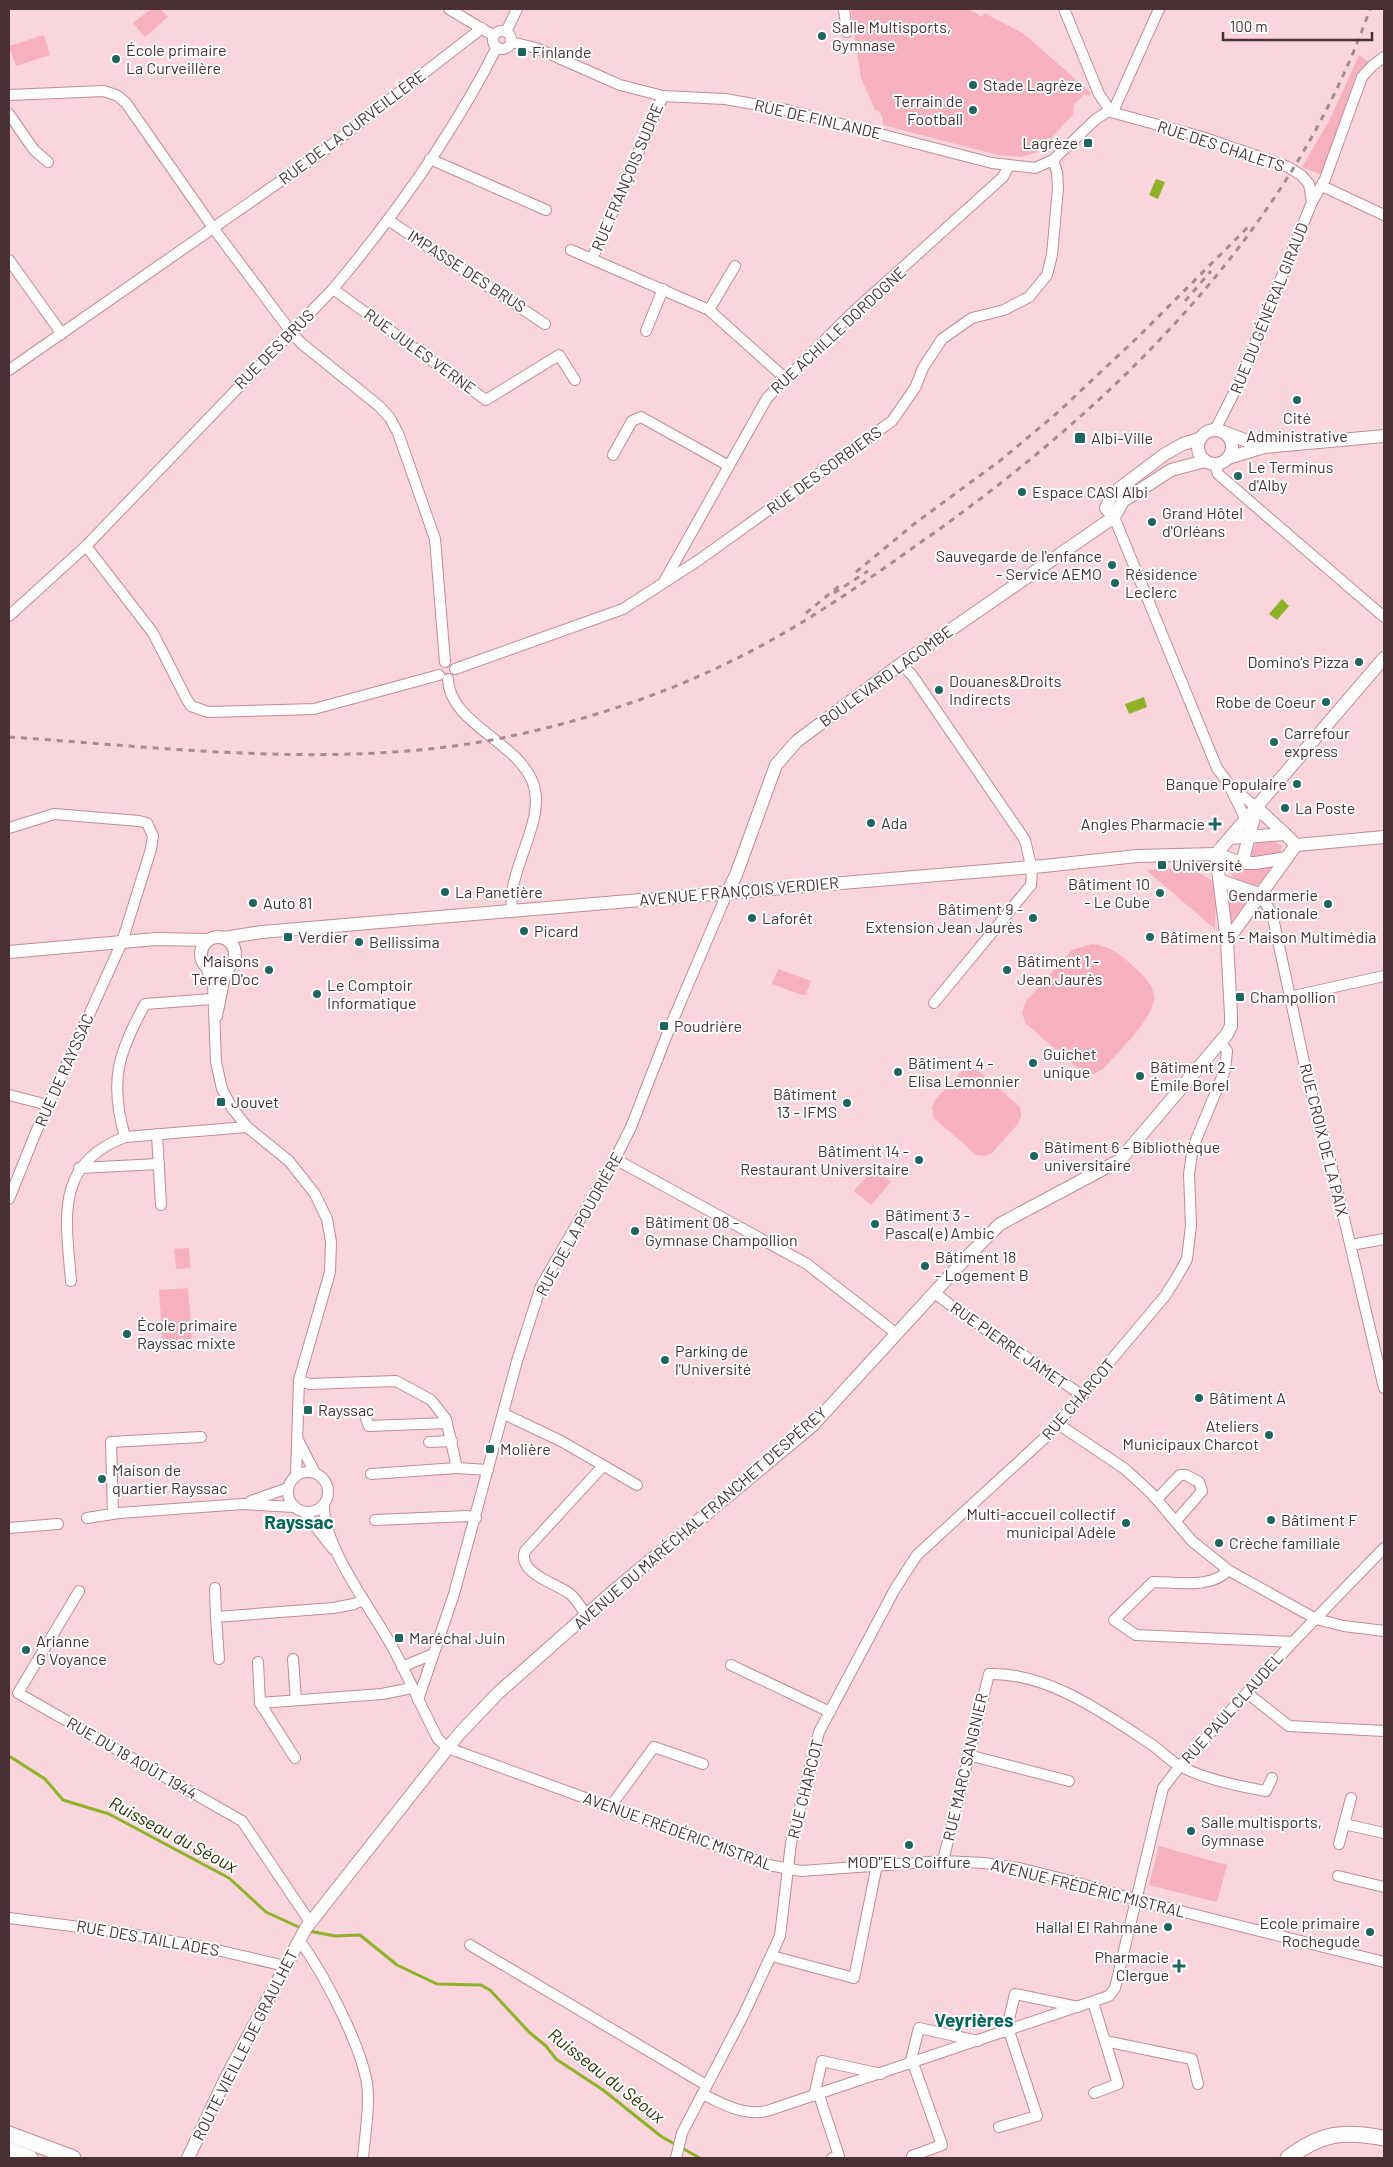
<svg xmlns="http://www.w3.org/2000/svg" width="1393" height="2167" font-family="Barlow,sans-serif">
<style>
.green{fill:#f6b0c0}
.water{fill:#8eb327}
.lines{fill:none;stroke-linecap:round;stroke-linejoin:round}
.stream{stroke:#8eb327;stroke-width:3}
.minor-casing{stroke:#c38a97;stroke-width:12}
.major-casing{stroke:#c38a97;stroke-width:14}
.highway-casing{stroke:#c38a97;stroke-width:17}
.minor{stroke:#fff;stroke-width:10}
.major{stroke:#fff;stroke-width:12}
.highway{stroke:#fff;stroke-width:15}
.rail{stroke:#a8898f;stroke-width:3;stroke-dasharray:6 6;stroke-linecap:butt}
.poi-dot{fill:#1c665d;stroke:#fff;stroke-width:2}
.labels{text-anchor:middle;stroke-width:4;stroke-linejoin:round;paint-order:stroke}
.poi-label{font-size:16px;fill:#483035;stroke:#fff;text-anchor:start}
.street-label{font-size:16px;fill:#483035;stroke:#fff}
.water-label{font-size:18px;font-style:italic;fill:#273500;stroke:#fff}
.quarter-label{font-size:19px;font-weight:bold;fill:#05665d;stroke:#fff}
</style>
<rect width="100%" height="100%" fill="#fad5dd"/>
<g class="green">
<path d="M151 9H161L168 17 145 37 133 23Z"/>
<path d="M851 9H968L982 17 984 13 1024 34 1090 92V96L1085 94 1074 104 1073 115 1038 152 1021 157 998 155 883 125V119L880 112 875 110 861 78Z"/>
<path d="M44 35 50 55 16 66 9 46Z"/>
<path d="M1359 55 1369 62 1356 75 1322 175 1302 167 1330 119Z"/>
<path d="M1272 840 1282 846 1281 851 1268 857 1253 858 1251 854 1257 841Z"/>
<path d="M1274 865 1258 886C1245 885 1232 881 1229 868Z"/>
<path d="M1190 867 1214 882 1216 901 1215 929 1146 870Z"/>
<path d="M1230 889 1253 899 1229 930 1227 895Z"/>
<path d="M1092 944C1112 947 1120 954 1135 968 1143 975 1153 984 1154 996 1157 1015 1117 1053 1104 1068L1094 1074 1082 1072 1026 1024 1022 1013 1026 1001 1072 950Z"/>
<path d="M778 969 811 981 805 996 772 984Z"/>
<path d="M972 1069 980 1072 1020 1107 1021 1116 1018 1124 992 1153 984 1156 976 1155 934 1118 932 1108 935 1100 963 1070Z"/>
<path d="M874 1168 891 1182 871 1205 854 1191Z"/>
<path d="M189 1248 190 1268 176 1269 174 1249Z"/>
<path d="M188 1288 193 1347 163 1349 159 1290Z"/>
<path d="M1159 1846 1227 1865 1217 1902 1149 1885Z"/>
</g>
<g class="water">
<path d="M1156 179 1165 182 1158 199 1149 195Z"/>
<path d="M1282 599 1289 606 1277 620 1269 614Z"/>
<path d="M1144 697 1147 707 1129 714 1125 704Z"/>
</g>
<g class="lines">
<g class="stream">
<path d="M9 1756 45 1779 63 1800 109 1814 229 1878 266 1912 303 1929"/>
<path d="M309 1931 335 1936 360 1935 397 1965 437 1984 481 1985 490 1990 529 2032 546 2046 556 2059 603 2090 662 2137 700 2158"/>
</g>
<defs>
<g id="minor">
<path d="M449 9 494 36"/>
<path d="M844 9 847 32"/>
<path d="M1064 9 1099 94 1111 112"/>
<circle cx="502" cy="40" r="9"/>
<path d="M506 32 517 9"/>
<path d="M511 42 536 48 620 85 663 96 725 99 787 110 992 163 1035 168 1053 160 1096 119 1115 107 1159 9"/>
<path d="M9 95 104 91 118 96 126 103 214 229 292 333 301 343 379 406 390 418 398 433 435 539 445 662"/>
<path d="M1111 112 1202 137 1288 167 1301 175 1309 184 1312 202"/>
<path d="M9 114 34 150 48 162"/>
<path d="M430 159 546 210"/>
<path d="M1322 186 1384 215"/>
<path d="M388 220 545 324"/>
<path d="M571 250 709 310 785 378"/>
<path d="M592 259 663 96"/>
<path d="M9 260 62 334"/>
<path d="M333 289 486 400 559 355 575 380"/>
<path d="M709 310 735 266"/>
<path d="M646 331 663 289"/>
<path d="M9 370 321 153 482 28"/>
<path d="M1215 430 1239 383 1312 202 1325 179 1362 77 1372 66 1384 57"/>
<path d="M613 455 632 421 641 417 729 466"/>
<path d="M1215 464 1218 474 1384 617"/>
<path d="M1114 517 1217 768 1228 783 1246 820"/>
<path d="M86 546 153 633 186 698 191 706 208 712 314 709 439 675"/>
<path d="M665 580 767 398 851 314 1003 177 1008 167"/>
<path d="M9 616 86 546 333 289C395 215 453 134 497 47"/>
<path d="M901 664 912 675 1025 840 1032 870 1031 885 934 1003"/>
<path d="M455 669 623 609 699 560 892 421 915 388 923 368 942 339 972 318 1004 310 1029 297 1047 275 1052 255 1058 188 1057 172 1053 160"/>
<path d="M448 679C449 723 518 742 533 783 547 821 507 868 512 910"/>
<path d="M1232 787 1257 808"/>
<path d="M9 828 54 814 139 821 147 823 153 836 151 849 122 942 36 1132 9 1199"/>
<path d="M1259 894 1272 913 1307 1076 1334 1176 1384 1388"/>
<path d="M205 965 213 984 216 1062 222 1089 232 1108 247 1127 289 1161 315 1194 327 1219 331 1242 330 1272 299 1380 296 1476"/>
<path d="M1289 997 1384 976"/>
<path d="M212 999 145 1004C118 1053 109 1081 125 1137L247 1127"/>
<path d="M217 1016 225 976 231 966"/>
<path d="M9 1095 48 1105"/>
<path d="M157 1134 161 1205"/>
<path d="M615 1159 807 1264 897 1334"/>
<path d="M79 1168 159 1164"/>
<path d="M1351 1245 1384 1239"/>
<path d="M71 1281C66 1218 54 1164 125 1137"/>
<path d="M935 1293 949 1304 1083 1396"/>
<path d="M299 1380 309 1384 396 1381 431 1400 446 1419 457 1468 488 1470"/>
<path d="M504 1414 561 1441 637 1485"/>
<path d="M366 1419 369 1426 447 1423"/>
<path d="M1058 1424 1125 1469 1152 1494 1192 1541 1228 1570 1316 1619 1344 1626 1384 1631"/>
<path d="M298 1440 315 1473"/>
<path d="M429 1442 452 1441"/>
<circle cx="308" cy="1492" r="20"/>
<path d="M371 1474 457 1468"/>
<path d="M1157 1499 1180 1475H1186L1199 1482 1202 1491 1176 1521"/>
<path d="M251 1501 288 1488"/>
<path d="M324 1505C323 1549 375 1613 395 1652 410 1681 423 1710 438 1739L448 1748 769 1865 801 1871 943 1861 984 1863 1019 1868 1071 1881 1136 1900 1384 1962"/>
<path d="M304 1512 333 1549"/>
<path d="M113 1514 111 1442 201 1437"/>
<path d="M87 1518 119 1513 243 1504 294 1507"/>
<path d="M375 1520 468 1516 476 1518"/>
<path d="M9 1528 58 1524"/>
<path d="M1228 1570C1213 1589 1176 1582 1153 1582L1114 1620 1136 1635 1293 1642"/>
<path d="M215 1588 216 1617"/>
<path d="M79 1591 18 1693 242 1821 310 1922"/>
<path d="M586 1615C581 1608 576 1598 569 1593 555 1583 517 1573 525 1551L603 1466"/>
<path d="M219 1659 216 1617 333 1608 354 1604 363 1600"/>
<path d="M293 1659 296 1700"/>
<path d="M258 1662 260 1703"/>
<path d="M731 1665 830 1712"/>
<path d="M402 1667 433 1654"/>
<path d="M1247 1693 1289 1726 1384 1731"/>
<path d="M418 1700 454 1594 517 1361 541 1286 615 1159 631 1127 670 1027 728 891"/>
<path d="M968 1755 1069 1781"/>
<path d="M295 1758 260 1703 382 1694 412 1688"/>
<path d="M610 1807 654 1747 703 1764"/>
<path d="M1344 1824 1384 1833"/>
<path d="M1339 1844 1351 1798"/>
<path d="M943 1861 989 1674C1047 1672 1104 1713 1151 1744 1160 1750 1168 1759 1178 1765 1203 1779 1237 1786 1266 1791L1272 1778"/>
<path d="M1338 1876 1384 1887"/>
<path d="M9 1918 126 1933 204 1947 285 1966"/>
<path d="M299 1940C323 1972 358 2040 366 2078 371 2100 365 2135 363 2158"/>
<path d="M470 1945 706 2085"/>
<path d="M772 1956 854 1978 877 1865"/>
<path d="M1093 2002 1118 2084 1094 2093"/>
<path d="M1006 2032 1015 1994 1078 2007"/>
<path d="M1105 2041 1192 2059 1198 2084"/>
<path d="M910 2064 919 2028 978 2041"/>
<path d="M702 2094C724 2104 742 2116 767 2111L1109 1996 1115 1988 1163 1788 1180 1766 1293 1642 1384 1548"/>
<path d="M819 2095 839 2156 832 2158"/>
<path d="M814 2096 822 2061 881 2074"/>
<path d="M999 2127 1037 2116 1009 2031"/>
<path d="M912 2156 942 2145 913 2063"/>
<path d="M676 2158 682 2133 744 2014 780 1936 791 1843 819 1732 895 1589 917 1555 1049 1434 1165 1296 1177 1277 1187 1259 1191 1225 1189 1174 1193 1147 1225 1070 1227 1051 1221 1042"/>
</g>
<g id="major">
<circle cx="1215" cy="447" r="17"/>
<path d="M1223 432 1264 447"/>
<path d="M1228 458 1264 447 1384 436"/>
<path d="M1114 517 1106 508 1112 494 1165 454 1183 444 1199 439"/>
<path d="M1257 808 1285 834"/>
<path d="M1230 838 1285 834 1296 845"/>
<path d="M1296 845 1384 837"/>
<path d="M1216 854 1384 658"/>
<path d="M1242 863 1256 810"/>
<path d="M1221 881 1259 894"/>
<path d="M728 891 736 875 776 765 797 741 901 664 1114 517 1123 501 1171 470 1205 461"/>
<circle cx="218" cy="954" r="17"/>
<path d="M224 938 262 932 1044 866 1137 856 1216 854 1242 863H1255L1287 858"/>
<path d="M1227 941 1296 845"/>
<path d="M9 952 156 939 208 940"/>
<path d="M188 2158 226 2078 306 1928 459 1734 498 1693 610 1594 812 1426 966 1258 1000 1224 1120 1160 1227 1034 1231 1026V1015L1227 941 1216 854"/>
</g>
<g id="highway">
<path d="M9 2134 73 2158"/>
<path d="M9 2150 30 2158"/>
<path d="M1288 2158C1321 2133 1343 2130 1384 2138"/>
</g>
</defs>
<use href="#minor" class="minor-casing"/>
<use href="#major" class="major-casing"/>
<use href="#highway" class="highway-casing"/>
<use href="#minor" class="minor"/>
<use href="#major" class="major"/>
<use href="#highway" class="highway"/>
<g class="rail">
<path d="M1185 301 1211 271"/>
<path d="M856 572 914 524 1001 460 1056 414 1138 337 1248 227"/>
<path d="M834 593 868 571"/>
<path d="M806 613 839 586"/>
<path d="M9 737C173 748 340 770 502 738 590 720 676 691 755 649 814 618 869 579 924 540 1114 406 1291 233 1370 9"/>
</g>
</g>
<g class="poi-dot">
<circle cx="822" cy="36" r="5"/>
<rect x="517" y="47" width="10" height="10" rx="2.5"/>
<circle cx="116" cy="59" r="5"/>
<circle cx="973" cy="85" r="5"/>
<circle cx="973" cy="110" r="5"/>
<rect x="1083" y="138" width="10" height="10" rx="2.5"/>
<circle cx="1297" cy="400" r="5"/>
<rect x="1074" y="432" width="12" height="12" rx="2.5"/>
<circle cx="1238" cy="476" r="5"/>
<circle cx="1022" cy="492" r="5"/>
<circle cx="1152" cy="522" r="5"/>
<circle cx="1112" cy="565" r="5"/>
<circle cx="1115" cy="583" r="5"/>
<circle cx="1359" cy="662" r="5"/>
<circle cx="939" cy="690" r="5"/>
<circle cx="1326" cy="702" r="5"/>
<circle cx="1274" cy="742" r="5"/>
<circle cx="1297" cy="784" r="5"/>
<circle cx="1285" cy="808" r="5"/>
<circle cx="871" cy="823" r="5"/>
<path d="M1212.5 816.5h5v5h5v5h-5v5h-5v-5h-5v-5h5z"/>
<rect x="1157" y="860" width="10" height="10" rx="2.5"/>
<circle cx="445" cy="892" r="5"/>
<circle cx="1160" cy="893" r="5"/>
<circle cx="253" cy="903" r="5"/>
<circle cx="1328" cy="904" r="5"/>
<circle cx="752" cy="918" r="5"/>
<circle cx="1033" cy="918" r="5"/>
<circle cx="524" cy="931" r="5"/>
<rect x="283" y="932" width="10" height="10" rx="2.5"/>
<circle cx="1150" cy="937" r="5"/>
<circle cx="359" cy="942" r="5"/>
<circle cx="269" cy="970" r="5"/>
<circle cx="1007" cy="970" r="5"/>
<circle cx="317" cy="994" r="5"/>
<rect x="1235" y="992" width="10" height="10" rx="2.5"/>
<rect x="659" y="1021" width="10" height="10" rx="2.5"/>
<circle cx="1033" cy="1063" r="5"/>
<circle cx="898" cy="1072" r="5"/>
<circle cx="1140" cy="1076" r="5"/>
<rect x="216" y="1097" width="10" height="10" rx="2.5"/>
<circle cx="847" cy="1103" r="5"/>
<circle cx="1034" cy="1156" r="5"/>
<circle cx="919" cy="1160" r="5"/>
<circle cx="875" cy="1224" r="5"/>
<circle cx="635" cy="1231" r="5"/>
<circle cx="925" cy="1266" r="5"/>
<circle cx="127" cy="1334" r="5"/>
<circle cx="665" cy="1360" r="5"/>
<circle cx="1199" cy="1398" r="5"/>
<rect x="303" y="1405" width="10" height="10" rx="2.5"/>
<circle cx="1269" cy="1435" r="5"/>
<rect x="485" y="1444" width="10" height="10" rx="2.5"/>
<circle cx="102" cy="1479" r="5"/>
<circle cx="1271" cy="1520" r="5"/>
<circle cx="1126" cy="1523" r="5"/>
<circle cx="1219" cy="1543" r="5"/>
<rect x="394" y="1633" width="10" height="10" rx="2.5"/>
<circle cx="26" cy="1650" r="5"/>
<circle cx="1191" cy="1831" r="5"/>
<circle cx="909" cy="1845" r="5"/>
<circle cx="1168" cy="1927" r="5"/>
<circle cx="1370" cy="1932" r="5"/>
<path d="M1176.5 1958.5h5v5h5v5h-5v5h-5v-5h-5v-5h5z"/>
</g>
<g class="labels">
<g class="poi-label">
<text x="832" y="33">Salle Multisports,<tspan x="832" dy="18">Gymnase</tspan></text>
<text x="126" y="56">École primaire<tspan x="126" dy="18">La Curveillère</tspan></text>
<text x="532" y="58">Finlande</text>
<text x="983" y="91">Stade Lagrèze</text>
<text x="963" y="107" text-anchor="end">Terrain de<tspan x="963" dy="18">Football</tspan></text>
<text x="1078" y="149" text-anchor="end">Lagrèze</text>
<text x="1297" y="424" text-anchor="middle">Cité<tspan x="1297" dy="18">Administrative</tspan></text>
<text x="1091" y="444">Albi-Ville</text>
<text x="1248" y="473">Le Terminus<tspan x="1248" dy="18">d'Alby</tspan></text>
<text x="1032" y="498">Espace CASI Albi</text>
<text x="1162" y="519">Grand Hôtel<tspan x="1162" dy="18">d'Orléans</tspan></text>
<text x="1102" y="562" text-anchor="end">Sauvegarde de l'enfance<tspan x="1102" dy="18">- Service AEMO</tspan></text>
<text x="1125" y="580">Résidence<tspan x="1125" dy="18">Leclerc</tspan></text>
<text x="1349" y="668" text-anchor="end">Domino's Pizza</text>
<text x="949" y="687">Douanes&amp;Droits<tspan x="949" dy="18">Indirects</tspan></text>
<text x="1316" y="708" text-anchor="end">Robe de Coeur</text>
<text x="1284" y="739">Carrefour<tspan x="1284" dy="18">express</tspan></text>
<text x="1287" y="790" text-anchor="end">Banque Populaire</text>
<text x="1295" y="814">La Poste</text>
<text x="881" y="829">Ada</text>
<text x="1205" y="830" text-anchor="end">Angles Pharmacie</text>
<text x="1172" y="871">Université</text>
<text x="1150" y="890" text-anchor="end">Bâtiment 10<tspan x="1150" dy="18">- Le Cube</tspan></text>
<text x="455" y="898">La Panetière</text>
<text x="1318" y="901" text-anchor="end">Gendarmerie<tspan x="1318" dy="18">nationale</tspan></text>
<text x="263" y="909">Auto 81</text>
<text x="1023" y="915" text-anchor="end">Bâtiment 9 -<tspan x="1023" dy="18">Extension Jean Jaurès</tspan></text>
<text x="762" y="924">Laforêt</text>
<text x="534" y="937">Picard</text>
<text x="298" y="943">Verdier</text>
<text x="1160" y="943">Bâtiment 5 - Maison Multimédia</text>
<text x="369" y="948">Bellissima</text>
<text x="259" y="967" text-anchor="end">Maisons<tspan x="259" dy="18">Terre D'oc</tspan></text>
<text x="1017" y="967">Bâtiment 1 -<tspan x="1017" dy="18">Jean Jaurès</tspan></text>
<text x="327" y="991">Le Comptoir<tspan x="327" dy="18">Informatique</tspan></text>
<text x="1250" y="1003">Champollion</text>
<text x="674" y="1032">Poudrière</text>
<text x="1043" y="1060">Guichet<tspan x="1043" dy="18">unique</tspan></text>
<text x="908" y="1069">Bâtiment 4 -<tspan x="908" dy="18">Elisa Lemonnier</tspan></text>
<text x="1150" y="1073">Bâtiment 2 -<tspan x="1150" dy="18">Émile Borel</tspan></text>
<text x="837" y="1100" text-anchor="end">Bâtiment<tspan x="837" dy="18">13 - IFMS</tspan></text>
<text x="231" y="1108">Jouvet</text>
<text x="1044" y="1153">Bâtiment 6 - Bibliothèque<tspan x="1044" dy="18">universitaire</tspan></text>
<text x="909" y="1157" text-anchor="end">Bâtiment 14 -<tspan x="909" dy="18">Restaurant Universitaire</tspan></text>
<text x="885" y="1221">Bâtiment 3 -<tspan x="885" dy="18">Pascal(e) Ambic</tspan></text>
<text x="645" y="1228">Bâtiment 08 -<tspan x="645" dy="18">Gymnase Champollion</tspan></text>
<text x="935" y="1263">Bâtiment 18<tspan x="935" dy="18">- Logement B</tspan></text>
<text x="137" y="1331">École primaire<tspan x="137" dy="18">Rayssac mixte</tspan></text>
<text x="675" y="1357">Parking de<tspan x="675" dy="18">l'Université</tspan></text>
<text x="1209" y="1404">Bâtiment A</text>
<text x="318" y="1416">Rayssac</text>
<text x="1259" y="1432" text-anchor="end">Ateliers<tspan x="1259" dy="18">Municipaux Charcot</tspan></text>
<text x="500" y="1455">Molière</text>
<text x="112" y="1476">Maison de<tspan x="112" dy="18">quartier Rayssac</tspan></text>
<text x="1116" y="1520" text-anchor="end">Multi-accueil collectif<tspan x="1116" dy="18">municipal Adèle</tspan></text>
<text x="1281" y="1526">Bâtiment F</text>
<text x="1229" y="1549">Crèche familiale</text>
<text x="409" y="1644">Maréchal Juin</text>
<text x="36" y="1647">Arianne<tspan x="36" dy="18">G Voyance</tspan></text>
<text x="1201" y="1828">Salle multisports,<tspan x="1201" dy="18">Gymnase</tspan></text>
<text x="909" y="1868" text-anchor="middle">MOD"ELS Coiffure</text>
<text x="1360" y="1929" text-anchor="end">Ecole primaire<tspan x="1360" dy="18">Rochegude</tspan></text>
<text x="1158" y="1933" text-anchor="end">Hallal El Rahmane</text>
<text x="1169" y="1963" text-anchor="end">Pharmacie<tspan x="1169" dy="18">Clergue</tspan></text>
</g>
<g class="street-label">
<text transform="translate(818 119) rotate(13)" y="6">RUE DE FINLANDE</text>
<text transform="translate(352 127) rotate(-37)" y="6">RUE DE LA CURVEILLÈRE</text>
<text transform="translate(1221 146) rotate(18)" y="6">RUE DES CHALETS</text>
<text transform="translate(627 177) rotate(-67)" y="6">RUE FRANÇOIS SUDRE</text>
<text transform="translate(467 271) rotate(33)" y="6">IMPASSE DES BRUS</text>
<text transform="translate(1269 308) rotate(-68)" y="6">RUE DU GÉNÉRAL GIRAUD</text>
<text transform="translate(838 330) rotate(-43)" y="6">RUE ACHILLE DORDOGNE</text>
<text transform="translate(274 349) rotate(-45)" y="6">RUE DES BRUS</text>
<text transform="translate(420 351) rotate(36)" y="6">RUE JULES VERNE</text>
<text transform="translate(824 470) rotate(-36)" y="6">RUE DES SORBIERS</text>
<text transform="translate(886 676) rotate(-36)" y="6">BOULEVARD LACOMBE</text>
<text transform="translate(739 891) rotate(-5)" y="6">AVENUE FRANÇOIS VERDIER</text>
<text transform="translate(64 1070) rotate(-66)" y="6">RUE DE RAYSSAC</text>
<text transform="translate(1324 1140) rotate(76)" y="6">RUE CROIX DE LA PAIX</text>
<text transform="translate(579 1224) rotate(-61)" y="6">RUE DE LA POUDRIÈRE</text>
<text transform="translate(1009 1345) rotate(35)" y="6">RUE PIERRE JAMET</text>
<text transform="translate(1078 1399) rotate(-49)" y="6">RUE CHARCOT</text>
<text transform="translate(700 1518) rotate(-41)" y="6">AVENUE DU MARÉCHAL FRANCHET D'ESPÉREY</text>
<text transform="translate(1232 1708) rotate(-48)" y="6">RUE PAUL CLAUDEL</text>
<text transform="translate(132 1758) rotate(30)" y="6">RUE DU 18 AOÛT 1944</text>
<text transform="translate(965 1767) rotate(-77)" y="6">RUE MARC SANGNIER</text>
<text transform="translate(805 1789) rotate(-76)" y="6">RUE CHARCOT</text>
<text transform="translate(678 1831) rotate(20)" y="6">AVENUE FRÉDÉRIC MISTRAL</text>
<text transform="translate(1088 1888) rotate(14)" y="6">AVENUE FRÉDÉRIC MISTRAL</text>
<text transform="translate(148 1938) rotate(10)" y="6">RUE DES TAILLADES</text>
<text transform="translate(245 2045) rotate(-63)" y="6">ROUTE VIEILLE DE GRAULHET</text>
</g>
<g class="water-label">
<text transform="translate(173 1835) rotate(28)" y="6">Ruisseau du Séoux</text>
<text transform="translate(606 2076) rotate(38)" y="6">Ruisseau du Séoux</text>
</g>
<g class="quarter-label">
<text x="299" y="1529">Rayssac</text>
<text x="974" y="2027">Veyrières</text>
</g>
</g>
<rect width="1393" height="2167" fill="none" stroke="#483035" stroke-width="20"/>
<path d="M1223 32v8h149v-8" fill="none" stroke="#483035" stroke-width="2.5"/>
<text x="1230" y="32" font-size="15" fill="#483035" stroke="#ffffff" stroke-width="4" paint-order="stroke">100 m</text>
</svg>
